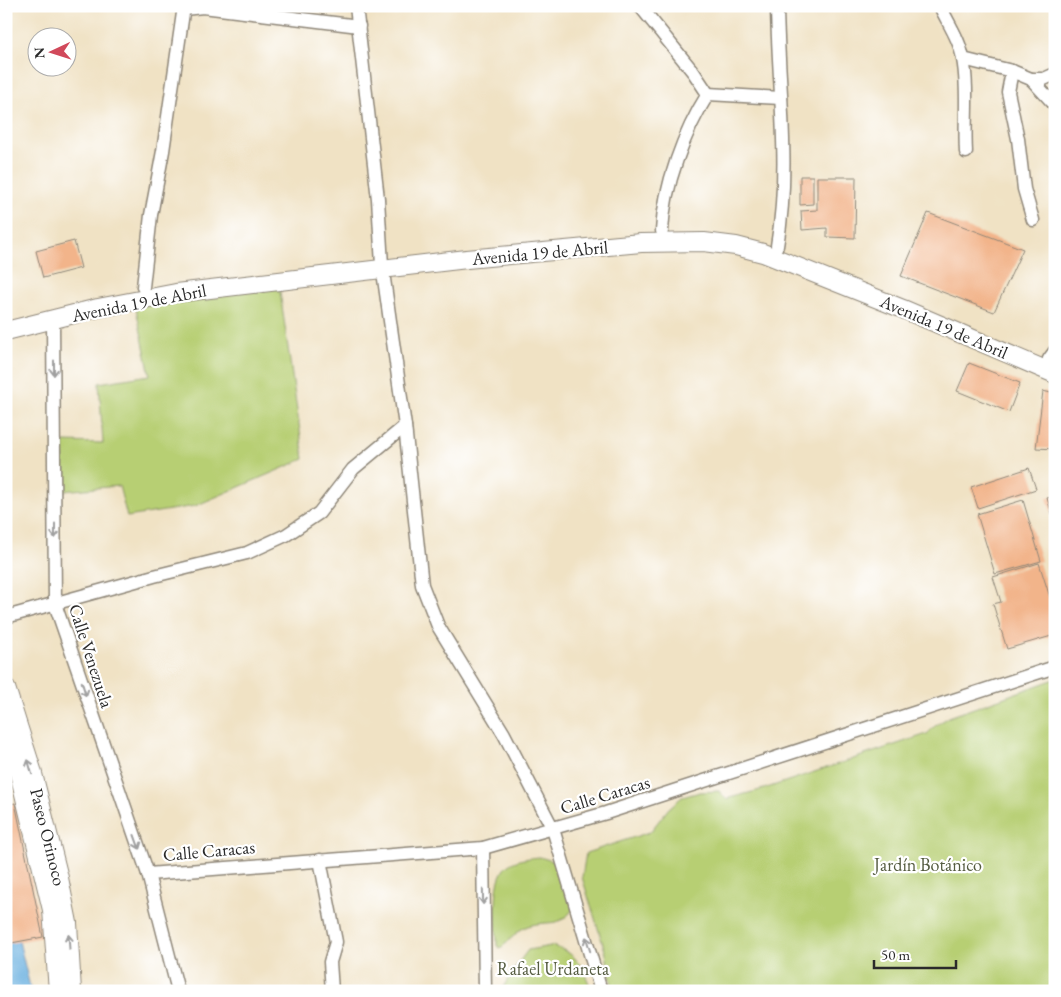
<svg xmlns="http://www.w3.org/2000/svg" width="1061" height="997" font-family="'EB Garamond',serif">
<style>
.green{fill:#b7cf73;stroke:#717d4f}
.water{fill:#68afdf;stroke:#4a6d85}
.building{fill:#f2b48a}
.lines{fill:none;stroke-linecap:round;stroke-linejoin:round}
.street-casing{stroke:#8e8678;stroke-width:15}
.secondary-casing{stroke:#8e8678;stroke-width:20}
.street{stroke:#fff;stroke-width:12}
.secondary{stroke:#fff;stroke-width:18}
.oneway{stroke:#a0a0a0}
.labels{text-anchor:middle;stroke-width:4.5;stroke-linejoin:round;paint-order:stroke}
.street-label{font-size:18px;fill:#2b2b2b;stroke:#fff}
.park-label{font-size:18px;fill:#555c41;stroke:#fff}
</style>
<rect width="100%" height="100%" fill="#fff"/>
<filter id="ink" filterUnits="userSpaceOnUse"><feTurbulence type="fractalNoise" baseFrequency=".02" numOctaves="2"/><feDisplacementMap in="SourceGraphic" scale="10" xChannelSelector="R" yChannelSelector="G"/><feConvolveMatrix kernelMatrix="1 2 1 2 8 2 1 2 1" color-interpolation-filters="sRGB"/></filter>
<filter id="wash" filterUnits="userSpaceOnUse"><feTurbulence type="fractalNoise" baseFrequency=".0096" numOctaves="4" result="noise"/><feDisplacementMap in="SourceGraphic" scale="20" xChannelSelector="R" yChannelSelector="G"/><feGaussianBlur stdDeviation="1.12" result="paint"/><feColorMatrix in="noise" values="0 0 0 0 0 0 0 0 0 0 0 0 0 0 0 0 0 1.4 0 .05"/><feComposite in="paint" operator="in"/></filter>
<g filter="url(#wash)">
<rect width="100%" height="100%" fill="#f0e2c4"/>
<g class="green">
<path d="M279 285 304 459 195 506 127 517 119 486 62 491 63 442 103 443 99 383 150 375 135 304Z"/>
<path d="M1055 679V991H613L606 954 582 877 586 853 650 832 669 808 682 797 700 792 719 791 726 799 764 789 927 734 936 725 949 717Z"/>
<path d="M540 857 561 864 576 904C561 930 551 919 528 926 516 930 510 942 500 948L497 946C497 927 491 879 507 866 516 859 529 858 540 857Z"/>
<path d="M551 946C578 952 582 967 592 991H502L510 974 528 950Z"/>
</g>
<path class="water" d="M18 937 31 991H6V939Z"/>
<g id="blocks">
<g class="building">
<path d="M800 176H813V204L800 205Z"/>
<path d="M817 177H856L855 238 827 237V228L802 230 801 211 817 210Z"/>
<path d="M928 213 1023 249 994 312 901 276Z"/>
<path d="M74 241 81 268 43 278 36 251Z"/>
<path d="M969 363 1020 383 1009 412 957 391Z"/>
<path d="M1043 391 1055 394V449L1036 448Z"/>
<path d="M1029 468 1036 489 978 508 971 487Z"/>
<path d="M1055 496V520H1054L1047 498Z"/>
<path d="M1023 500 1041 561 995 574 977 514Z"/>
<path d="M1039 563 1055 613V635L1007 649 993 604 1001 602 993 577Z"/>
<path d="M15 803 43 937 6 944V805Z"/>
</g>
</g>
</g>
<g filter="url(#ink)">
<use href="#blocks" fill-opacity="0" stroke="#8e8678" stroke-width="1"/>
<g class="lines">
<defs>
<g id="street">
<path d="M356 6 378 199 382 265 405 426 422 585 438 626 504 734 553 829 601 991"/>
<path d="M640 6 694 73 708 94"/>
<path d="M777 6C778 87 791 166 777 246"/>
<path d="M940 6C948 23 960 40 963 59 969 90 964 121 966 152"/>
<path d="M184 9 203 7 359 26"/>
<path d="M963 59 1012 71 1031 79 1055 105"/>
<path d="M1012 71 1008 92 1018 139 1024 189 1033 220"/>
<path d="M1031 79H1044L1055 74"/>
<path d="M708 94 781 98"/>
<path d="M662 231C664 186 684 132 708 94"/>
<path d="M143 287 151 215 163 151 184 6"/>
<path d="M53 319 55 604 148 874 178 991"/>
<path d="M1049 359 1055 351"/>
<path d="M6 617 154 576 247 553 286 535 319 513 353 469 405 426"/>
<path d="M483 848 485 991"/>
<path d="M320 860 336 942 330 962 332 991"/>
<path d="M148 874 483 848 606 813 1055 667"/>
</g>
<g id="secondary">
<path d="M6 331 98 308 176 293 467 259 641 243 704 242 736 246 763 253 903 309 1055 374"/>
<path d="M6 688 32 770 59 878 68 923 72 991"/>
<path d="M6 732 19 773 52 910 58 991"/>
</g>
</defs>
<use href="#street" class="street-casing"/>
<use href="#secondary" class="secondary-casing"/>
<use href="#street" class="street"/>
<use href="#secondary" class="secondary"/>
</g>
<defs><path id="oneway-shaft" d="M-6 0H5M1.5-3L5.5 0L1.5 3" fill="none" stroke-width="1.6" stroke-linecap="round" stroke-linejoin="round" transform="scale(1.25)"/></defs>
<g class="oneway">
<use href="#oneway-shaft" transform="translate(54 368) rotate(90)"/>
<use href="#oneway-shaft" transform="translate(55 531) rotate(90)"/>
<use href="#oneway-shaft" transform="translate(84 689) rotate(72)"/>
<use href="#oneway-shaft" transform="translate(30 767) rotate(-106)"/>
<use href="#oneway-shaft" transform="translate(137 842) rotate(70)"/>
<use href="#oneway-shaft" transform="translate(483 897) rotate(89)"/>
<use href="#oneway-shaft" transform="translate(69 942) rotate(-94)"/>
<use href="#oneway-shaft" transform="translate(588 944) rotate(-107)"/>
</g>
</g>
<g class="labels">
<g class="street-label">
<text transform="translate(540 253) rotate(-5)" y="6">Avenida 19 de Abril</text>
<text transform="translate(139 303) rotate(-11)" y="6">Avenida 19 de Abril</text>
<text transform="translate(944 327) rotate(23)" y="6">Avenida 19 de Abril</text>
<text transform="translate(91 656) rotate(72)" y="6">Calle Venezuela</text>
<text transform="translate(605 795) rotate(-17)" y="6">Calle Caracas</text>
<text transform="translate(48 837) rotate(76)" y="6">Paseo Orinoco</text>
<text transform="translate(209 851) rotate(-5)" y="6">Calle Caracas</text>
</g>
<g class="park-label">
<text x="928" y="871">Jardín Botánico</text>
<text x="553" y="975">Rafael Urdaneta</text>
</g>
</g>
<rect width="1061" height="997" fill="none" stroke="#fff" stroke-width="25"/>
<g transform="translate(52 52) rotate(266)"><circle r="24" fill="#ffffff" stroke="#aaaaaa"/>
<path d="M0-4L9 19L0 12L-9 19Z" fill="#d1495b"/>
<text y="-8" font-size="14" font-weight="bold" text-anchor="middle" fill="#2b2b2b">N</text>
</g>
<path d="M874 960v8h82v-8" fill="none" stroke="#2b2b2b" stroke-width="2.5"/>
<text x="881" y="960" font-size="15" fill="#2b2b2b" stroke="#ffffff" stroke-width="4" paint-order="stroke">50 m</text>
</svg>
